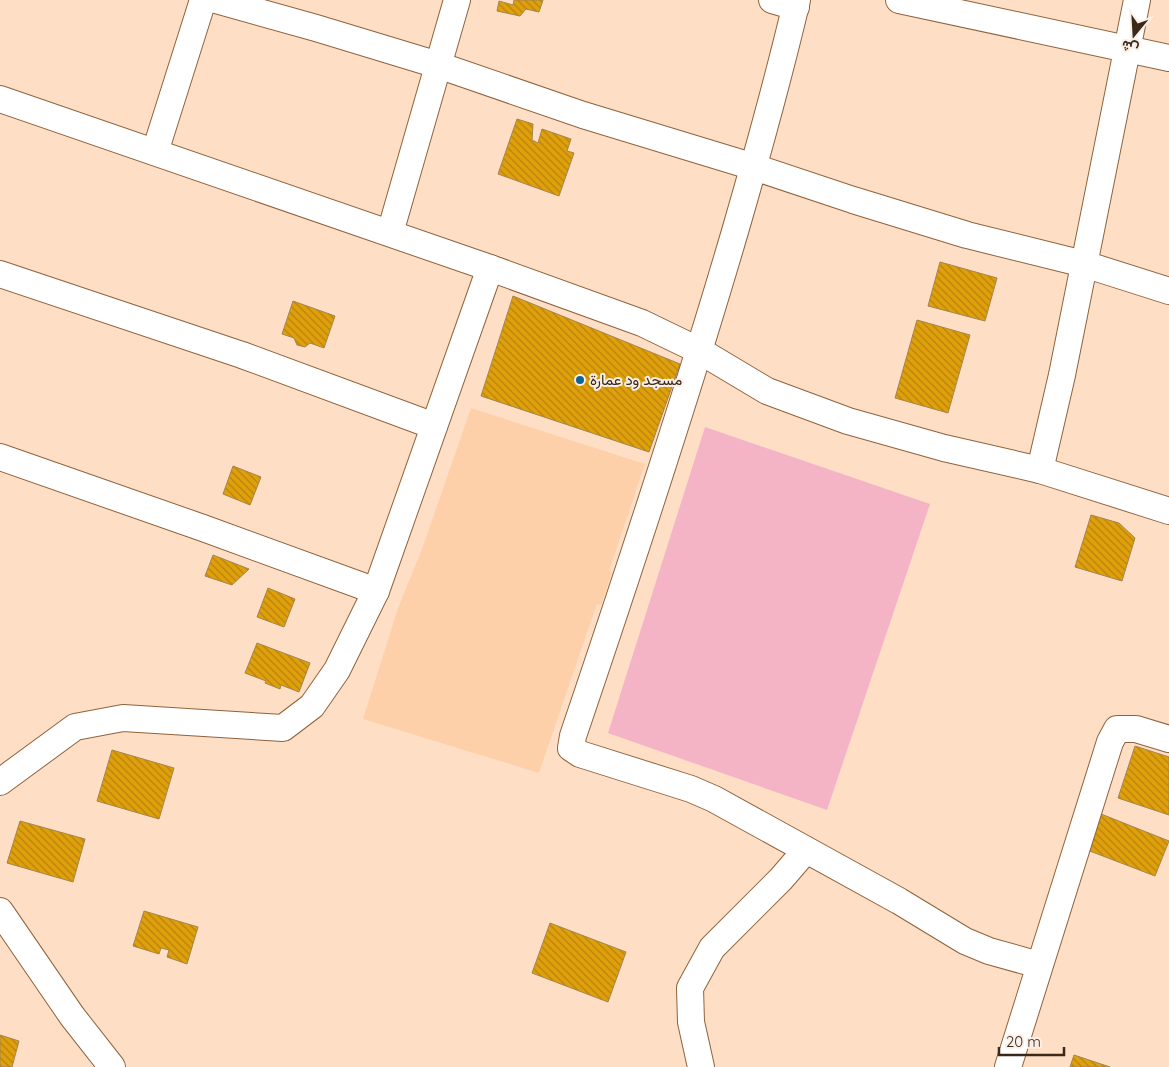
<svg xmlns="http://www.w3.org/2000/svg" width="1169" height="1067" font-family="Quicksand,Vazirmatn,sans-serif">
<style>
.built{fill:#fed0aa}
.garden{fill:#f4b4c6}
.building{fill:url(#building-back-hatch);stroke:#a3854f}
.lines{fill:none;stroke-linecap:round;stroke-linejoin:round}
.street-casing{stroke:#90623b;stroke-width:28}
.street{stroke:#fff;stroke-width:26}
.poi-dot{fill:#0a6696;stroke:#fbf0e8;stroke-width:2}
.labels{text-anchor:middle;stroke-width:4;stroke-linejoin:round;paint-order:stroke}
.poi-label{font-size:15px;fill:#3c2818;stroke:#fbf0e8;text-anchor:start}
</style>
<defs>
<pattern id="building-back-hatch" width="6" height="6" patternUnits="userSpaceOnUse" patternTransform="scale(1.25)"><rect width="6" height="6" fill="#dfa00c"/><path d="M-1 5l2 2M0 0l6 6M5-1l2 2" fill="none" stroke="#b6820b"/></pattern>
</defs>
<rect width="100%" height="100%" fill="#fedfc6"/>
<path class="built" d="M471 408 645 464 609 571 612 572 601 605 597 604 539 773 363 719 398 608 422 549Z"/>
<path class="garden" d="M705 427 930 504 827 810 608 733Z"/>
<g class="building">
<path d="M514 0H543L539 12 526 9 520 16 497 11 499 1 513 5Z"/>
<path d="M517 119 533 124 532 140 538 143 542 129 571 139 567 151 574 153 559 196 498 174Z"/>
<path d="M940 262 997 278 985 321 928 306Z"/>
<path d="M513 296 680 364 649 452 481 396Z"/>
<path d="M293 301 335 316 324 348 310 343 305 347 297 345 294 338 282 334Z"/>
<path d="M917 320 970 335 948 413 895 398Z"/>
<path d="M233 466 261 477 250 505 223 494Z"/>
<path d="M1091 515 1119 523 1135 538 1122 581 1075 567Z"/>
<path d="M213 555 249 569 232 585 205 576Z"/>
<path d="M268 588 295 599 284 627 257 617Z"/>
<path d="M257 643 310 663 299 692 281 685 280 689 265 683 266 681 245 673Z"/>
<path d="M1135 746 1169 757V815L1118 798Z"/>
<path d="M112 750 174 768 159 819 97 801Z"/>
<path d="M1096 812 1169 841 1155 876 1082 848Z"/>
<path d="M20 821 85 839 73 882 7 863Z"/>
<path d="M144 911 198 927 187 964 167 957 169 950 161 948 159 954 133 946Z"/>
<path d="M550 923 626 952 608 1002 532 973Z"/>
<path d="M0 1035 19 1041 12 1067H0Z"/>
<path d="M1074 1055 1110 1067H1070Z"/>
</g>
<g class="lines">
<defs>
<g id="street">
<path d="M216 0 316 28 438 65 583 115 754 167 853 200 967 235 1084 264 1169 291"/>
<path d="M772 0 796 7"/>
<path d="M797 0C779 76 758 152 736 228 686 399 630 568 573 736L571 748 580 754 691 789 714 799 899 901 965 941 989 951 1039 965"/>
<path d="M899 0 1169 58"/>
<path d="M0 99 490 268 642 323 700 351 767 391 848 421 944 448 1040 470 1169 511"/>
<path d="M155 152 203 0"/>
<path d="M390 233 457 0"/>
<path d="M0 274 242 355 434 426"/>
<path d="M0 457 203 528 376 591"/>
<path d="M1040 470 1062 375 1137 0"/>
<path d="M0 782 75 727 123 718 283 728 312 706 337 670 376 591 490 268"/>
<path d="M0 911 72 1016 112 1067"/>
<path d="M701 1067 691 1022 690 988 712 948 781 879 806 850"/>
<path d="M1008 1067 1110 742 1117 729H1136L1169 739"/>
</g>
</defs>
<use href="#street" class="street-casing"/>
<use href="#street" class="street"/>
</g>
<circle class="poi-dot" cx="580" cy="380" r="5"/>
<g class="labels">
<g class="poi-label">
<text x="590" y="385">مسجد ود عمارة</text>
</g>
</g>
<g transform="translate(1134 35) rotate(198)" stroke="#fbf0e8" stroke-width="4" paint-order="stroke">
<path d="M0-4L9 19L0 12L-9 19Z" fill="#3c2818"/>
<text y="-8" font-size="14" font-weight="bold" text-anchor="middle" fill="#3c2818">ش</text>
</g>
<path d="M999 1047v8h65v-8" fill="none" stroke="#3c2818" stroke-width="2.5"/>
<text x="1006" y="1047" font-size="15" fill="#3c2818" stroke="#fbf0e8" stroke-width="4" paint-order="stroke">20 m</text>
</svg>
